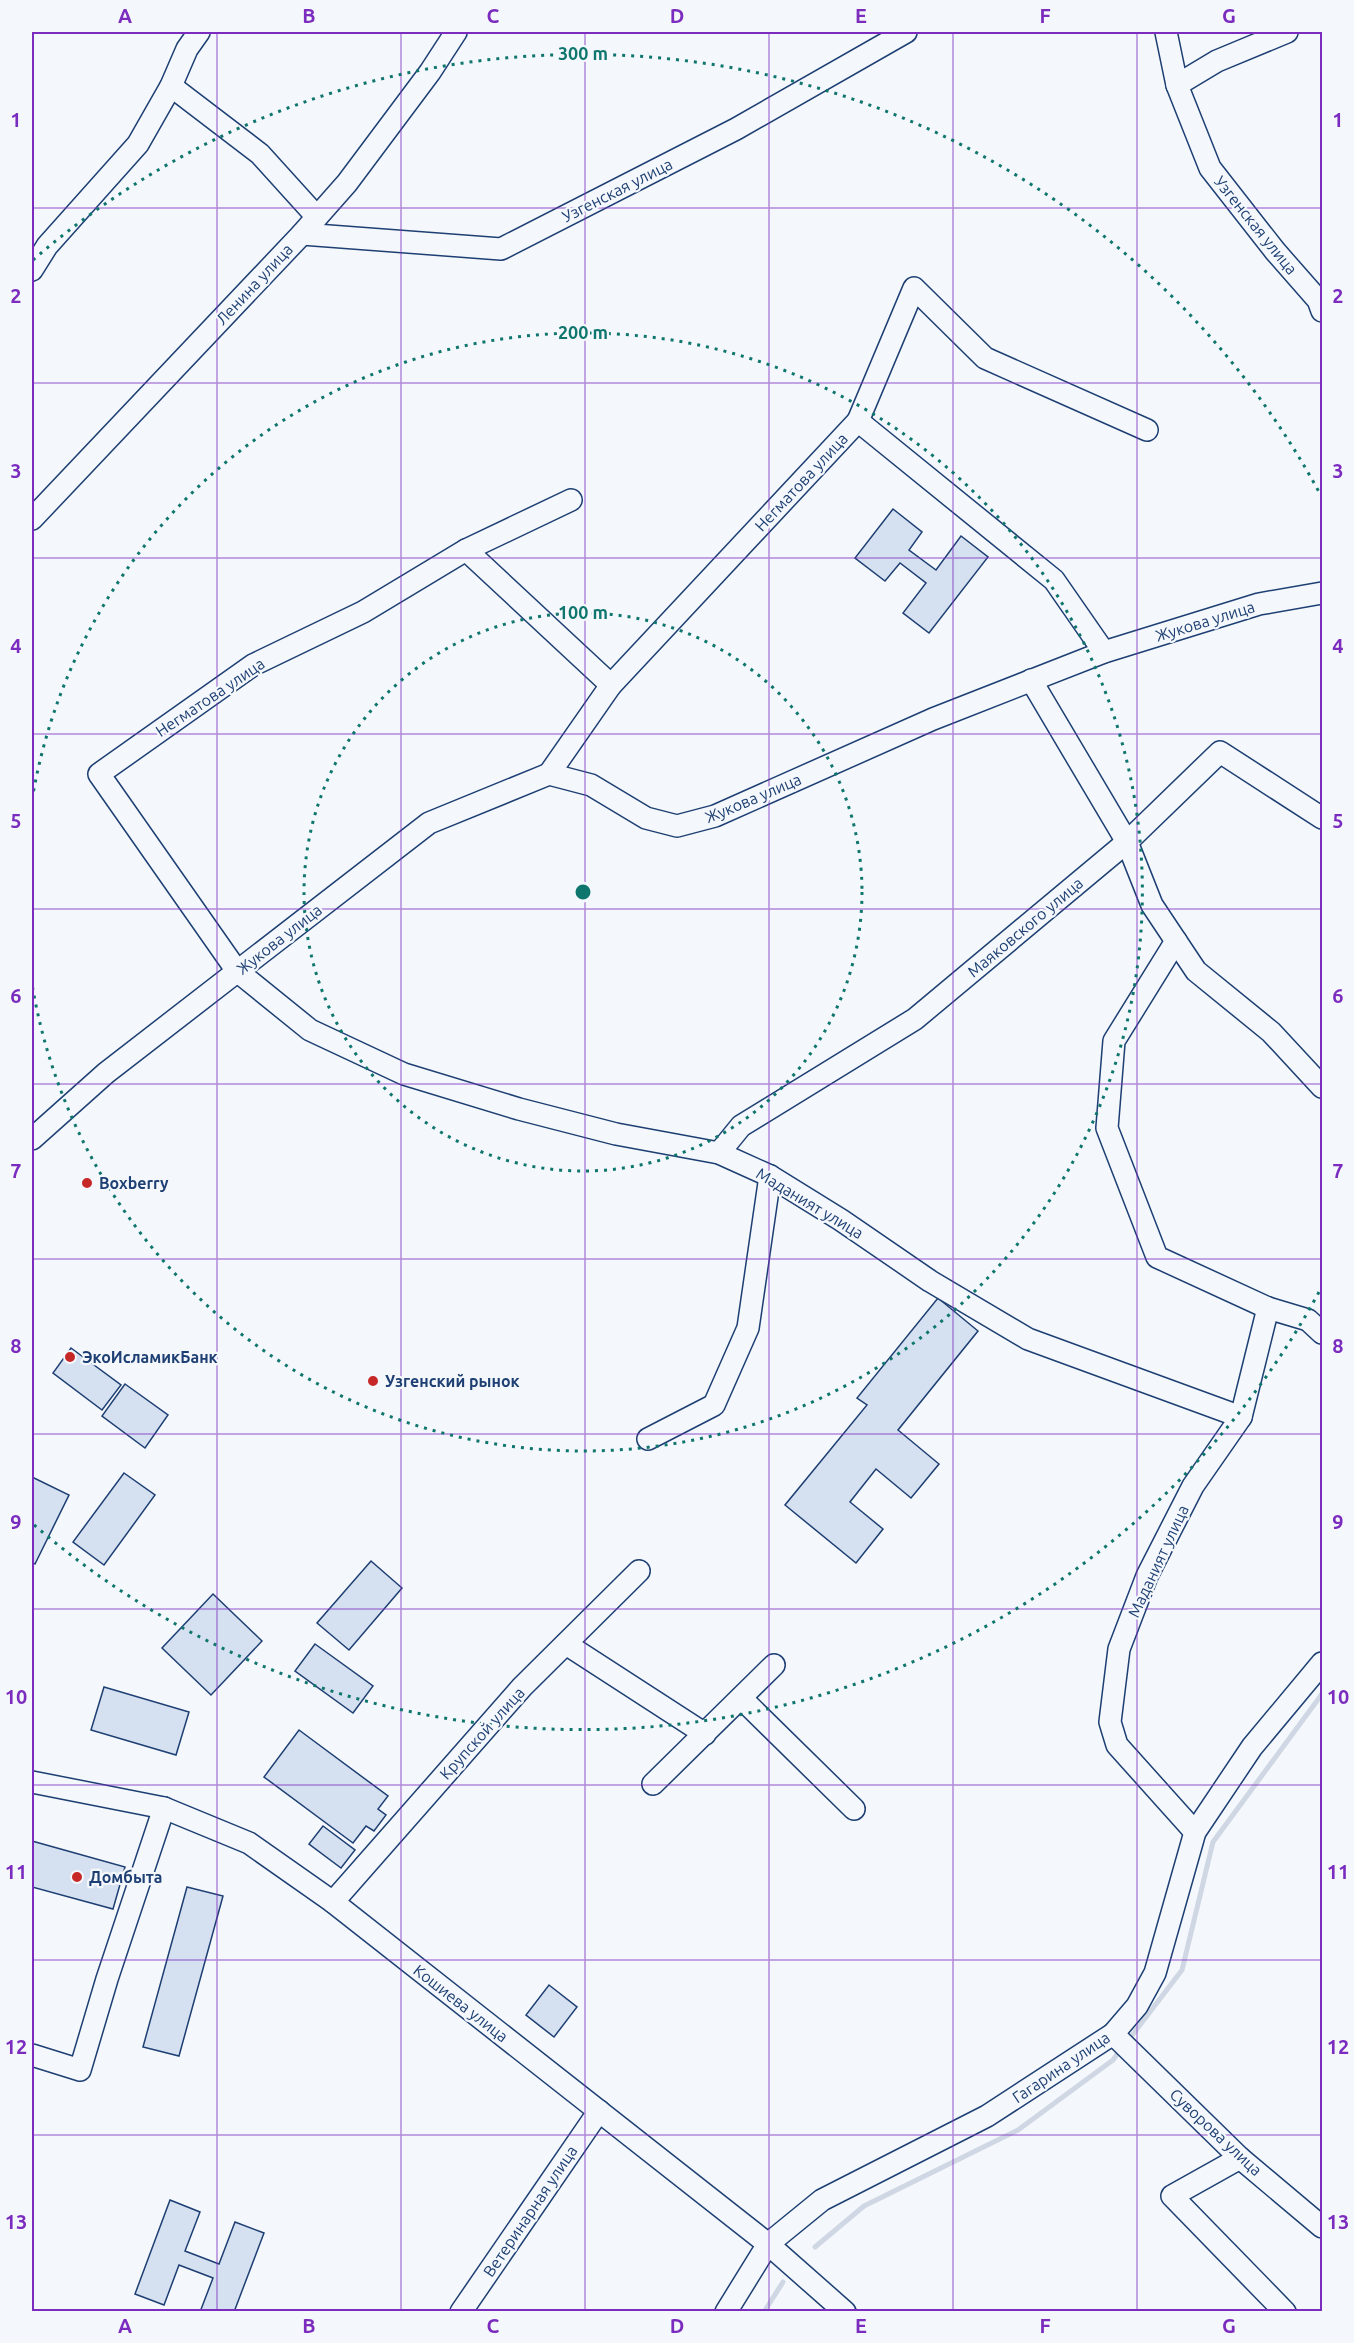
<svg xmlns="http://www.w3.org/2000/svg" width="1354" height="2343" font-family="Ubuntu,sans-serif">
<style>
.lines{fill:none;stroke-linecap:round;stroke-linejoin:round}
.stream{stroke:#cfd7e4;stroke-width:5}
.building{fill:#d5e0f0;stroke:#1d3f73;stroke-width:1.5}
.minor-casing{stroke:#1d3f73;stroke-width:24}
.minor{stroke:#f4f7fb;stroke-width:21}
.grid{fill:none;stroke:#7b2cbf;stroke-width:1.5;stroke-opacity:0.55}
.ring{fill:none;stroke:#0f766e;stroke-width:3;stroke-dasharray:3 6}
.poi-dot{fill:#c62828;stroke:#f4f7fb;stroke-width:2}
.labels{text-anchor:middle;stroke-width:4.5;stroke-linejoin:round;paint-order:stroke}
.street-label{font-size:16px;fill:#1d3f73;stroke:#f4f7fb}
.poi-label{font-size:16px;font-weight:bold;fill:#1d3f73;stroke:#f4f7fb;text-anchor:start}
.centre{fill:#0f766e;stroke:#f4f7fb;stroke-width:3}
.ring-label{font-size:18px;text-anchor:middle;font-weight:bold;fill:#0f766e;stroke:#f4f7fb;stroke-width:4.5;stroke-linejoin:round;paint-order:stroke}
.neatline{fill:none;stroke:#7b2cbf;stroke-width:2}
.grid-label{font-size:20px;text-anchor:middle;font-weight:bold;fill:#7b2cbf}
</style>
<rect width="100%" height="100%" fill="#f4f7fb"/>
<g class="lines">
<g class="stream">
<path d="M1127 2042 1182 1970 1213 1842 1322 1694"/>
<path d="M815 2247 864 2206 1018 2130 1113 2060 1121 2049"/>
<path d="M764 2312 783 2282"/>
</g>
</g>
<g class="building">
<path d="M893 509 922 532 909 550 936 570 961 536 988 557 929 633 903 613 926 583 900 563 885 581 855 558Z"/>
<path d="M938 1298 978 1331 898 1430 939 1464 911 1498 876 1469 850 1502 883 1529 856 1563 785 1505 867 1405 857 1398Z"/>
<path d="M71 1348 121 1385 102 1410 53 1373Z"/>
<path d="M125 1384 168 1415 145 1448 102 1416Z"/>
<path d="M124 1473 155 1495 104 1565 73 1542Z"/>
<path d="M32 1477 69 1495 35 1564 32 1562Z"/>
<path d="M371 1561 402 1588 349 1650 317 1623Z"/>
<path d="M213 1594 262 1641 211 1695 162 1648Z"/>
<path d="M315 1644 373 1686 353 1713 295 1671Z"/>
<path d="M104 1687 189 1712 176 1755 91 1730Z"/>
<path d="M299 1730 388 1796 378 1809 386 1815 374 1831 366 1826 353 1843 264 1777Z"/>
<path d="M323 1826 355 1850 341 1868 309 1844Z"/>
<path d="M32 1841 125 1867 113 1909 32 1887Z"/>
<path d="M187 1887 223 1896 179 2056 143 2047Z"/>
<path d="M549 1985 577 2007 554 2037 526 2015Z"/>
<path d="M170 2200 200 2212 185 2251 219 2264 235 2222 264 2233 234 2312H200L213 2278 179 2265 164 2305 135 2294Z"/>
</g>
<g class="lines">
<defs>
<g id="minor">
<path d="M1166 32 1177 85 1210 168 1275 251 1318 300 1322 311"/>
<path d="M1177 85 1217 61 1287 32"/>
<path d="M171 86 260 154 317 217"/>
<path d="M302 234 501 249 736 129 906 32"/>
<path d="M32 270 47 246 138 144 171 86 187 49 199 32"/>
<path d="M858 421 914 288 985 358 1147 430"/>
<path d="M571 500 466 550 363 612 253 665 99 774 237 971 310 1030 404 1074 519 1109 616 1134 719 1153 770 1176 841 1220 930 1281 1028 1339 1241 1417"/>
<path d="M32 519 302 234 347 183 430 72 456 32"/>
<path d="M466 550 611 685"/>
<path d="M1031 680 1127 842 1152 905 1196 971 1271 1032 1322 1087"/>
<path d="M549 774 611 685 858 421 1054 580 1104 652"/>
<path d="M1176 941 1114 1041 1107 1128 1157 1257 1268 1308 1308 1320 1322 1333"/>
<path d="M32 1139 106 1073 429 823 549 774 591 785 646 818 677 826 715 816 933 719 1104 652 1259 604 1322 593"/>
<path d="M719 1153 741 1126 915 1019 1127 842 1220 752 1322 818"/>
<path d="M648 1439 714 1405 748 1328 770 1176"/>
<path d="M566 1644 705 1734"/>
<path d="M741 1698 854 1809"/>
<path d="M32 1782 164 1808 249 1843 333 1902 768 2244 845 2312"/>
<path d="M653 1784 774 1665"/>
<path d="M1195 1832 1117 1745 1110 1722 1119 1649 1147 1576 1193 1486 1241 1417 1268 1308"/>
<path d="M333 1902 522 1687 639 1571"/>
<path d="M1113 2034 1240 2158 1322 2227"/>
<path d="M32 2055 80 2070 107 1979 164 1808"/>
<path d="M1240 2158 1172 2196 1285 2312"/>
<path d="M461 2312 599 2111"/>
<path d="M726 2312 768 2244 822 2200 987 2116 1113 2034 1137 2006 1155 1973 1195 1832 1252 1747 1322 1663"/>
</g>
</defs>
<use href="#minor" class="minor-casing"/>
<use href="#minor" class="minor"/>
</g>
<path class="grid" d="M217 32V2312M401 32V2312M585 32V2312M769 32V2312M953 32V2312M1137 32V2312M32 208H1322M32 383H1322M32 558H1322M32 734H1322M32 909H1322M32 1084H1322M32 1259H1322M32 1434H1322M32 1609H1322M32 1785H1322M32 1960H1322M32 2135H1322"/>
<g class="ring">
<circle cx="583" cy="892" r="279"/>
<path d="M32 800A559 559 0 1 1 32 984"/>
<path d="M1319 1292A838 838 0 0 1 33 1524M33 260A838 838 0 0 1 1319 492"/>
</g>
<g class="poi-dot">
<circle cx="87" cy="1183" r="6"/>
<circle cx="70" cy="1357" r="6"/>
<circle cx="373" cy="1381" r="6"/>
<circle cx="77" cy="1877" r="6"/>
</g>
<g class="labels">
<g class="street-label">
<text transform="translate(617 190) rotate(-27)" y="6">Узгенская улица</text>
<text transform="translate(1256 225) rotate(51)" y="6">Узгенская улица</text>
<text transform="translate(254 284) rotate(-47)" y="6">Ленина улица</text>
<text transform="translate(801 482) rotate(-47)" y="6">Негматова улица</text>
<text transform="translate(1205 621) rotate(-17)" y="6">Жукова улица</text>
<text transform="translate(210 697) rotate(-34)" y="6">Негматова улица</text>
<text transform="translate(753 798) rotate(-23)" y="6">Жукова улица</text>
<text transform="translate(1025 927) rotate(-40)" y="6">Маяковского улица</text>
<text transform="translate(279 939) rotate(-38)" y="6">Жукова улица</text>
<text transform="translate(810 1203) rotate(31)" y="6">Маданият улица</text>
<text transform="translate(1158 1561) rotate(-65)" y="6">Маданият улица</text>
<text transform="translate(482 1733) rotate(-48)" y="6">Крупской улица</text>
<text transform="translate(461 2003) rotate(38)" y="6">Кошиева улица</text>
<text transform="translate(1061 2067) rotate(-34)" y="6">Гагарина улица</text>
<text transform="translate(1216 2132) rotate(43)" y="6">Суворова улица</text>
<text transform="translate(530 2211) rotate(-56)" y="6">Ветеринарная улица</text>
</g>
<g class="poi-label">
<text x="99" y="1189">Boxberry</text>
<text x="82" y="1363">ЭкоИсламикБанк</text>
<text x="385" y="1387">Узгенский рынок</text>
<text x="89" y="1883">Домбыта</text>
</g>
</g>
<circle cx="583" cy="892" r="9" class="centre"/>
<g class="ring-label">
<text x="583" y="60">300 m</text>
<text x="583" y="339">200 m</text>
<text x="583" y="619">100 m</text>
</g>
<rect width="1354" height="2343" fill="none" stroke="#f4f7fb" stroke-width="66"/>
<rect x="33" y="33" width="1288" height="2277" class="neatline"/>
<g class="grid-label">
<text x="125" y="23">A</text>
<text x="309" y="23">B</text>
<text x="493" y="23">C</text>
<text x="677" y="23">D</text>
<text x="861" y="23">E</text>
<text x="1045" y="23">F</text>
<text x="1229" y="23">G</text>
<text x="16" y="127">1</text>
<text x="1338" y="127">1</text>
<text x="16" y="303">2</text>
<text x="1338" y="303">2</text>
<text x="16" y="478">3</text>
<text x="1338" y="478">3</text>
<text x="16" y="653">4</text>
<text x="1338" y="653">4</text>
<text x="16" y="828">5</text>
<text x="1338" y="828">5</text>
<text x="16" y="1003">6</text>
<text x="1338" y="1003">6</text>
<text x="16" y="1178">7</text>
<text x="1338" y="1178">7</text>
<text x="16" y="1353">8</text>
<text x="1338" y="1353">8</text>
<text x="16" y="1529">9</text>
<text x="1338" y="1529">9</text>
<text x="16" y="1704">10</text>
<text x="1338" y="1704">10</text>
<text x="16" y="1879">11</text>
<text x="1338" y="1879">11</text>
<text x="16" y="2054">12</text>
<text x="1338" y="2054">12</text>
<text x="16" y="2229">13</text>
<text x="1338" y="2229">13</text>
<text x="125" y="2333">A</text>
<text x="309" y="2333">B</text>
<text x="493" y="2333">C</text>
<text x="677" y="2333">D</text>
<text x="861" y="2333">E</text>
<text x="1045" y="2333">F</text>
<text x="1229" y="2333">G</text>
</g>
</svg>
